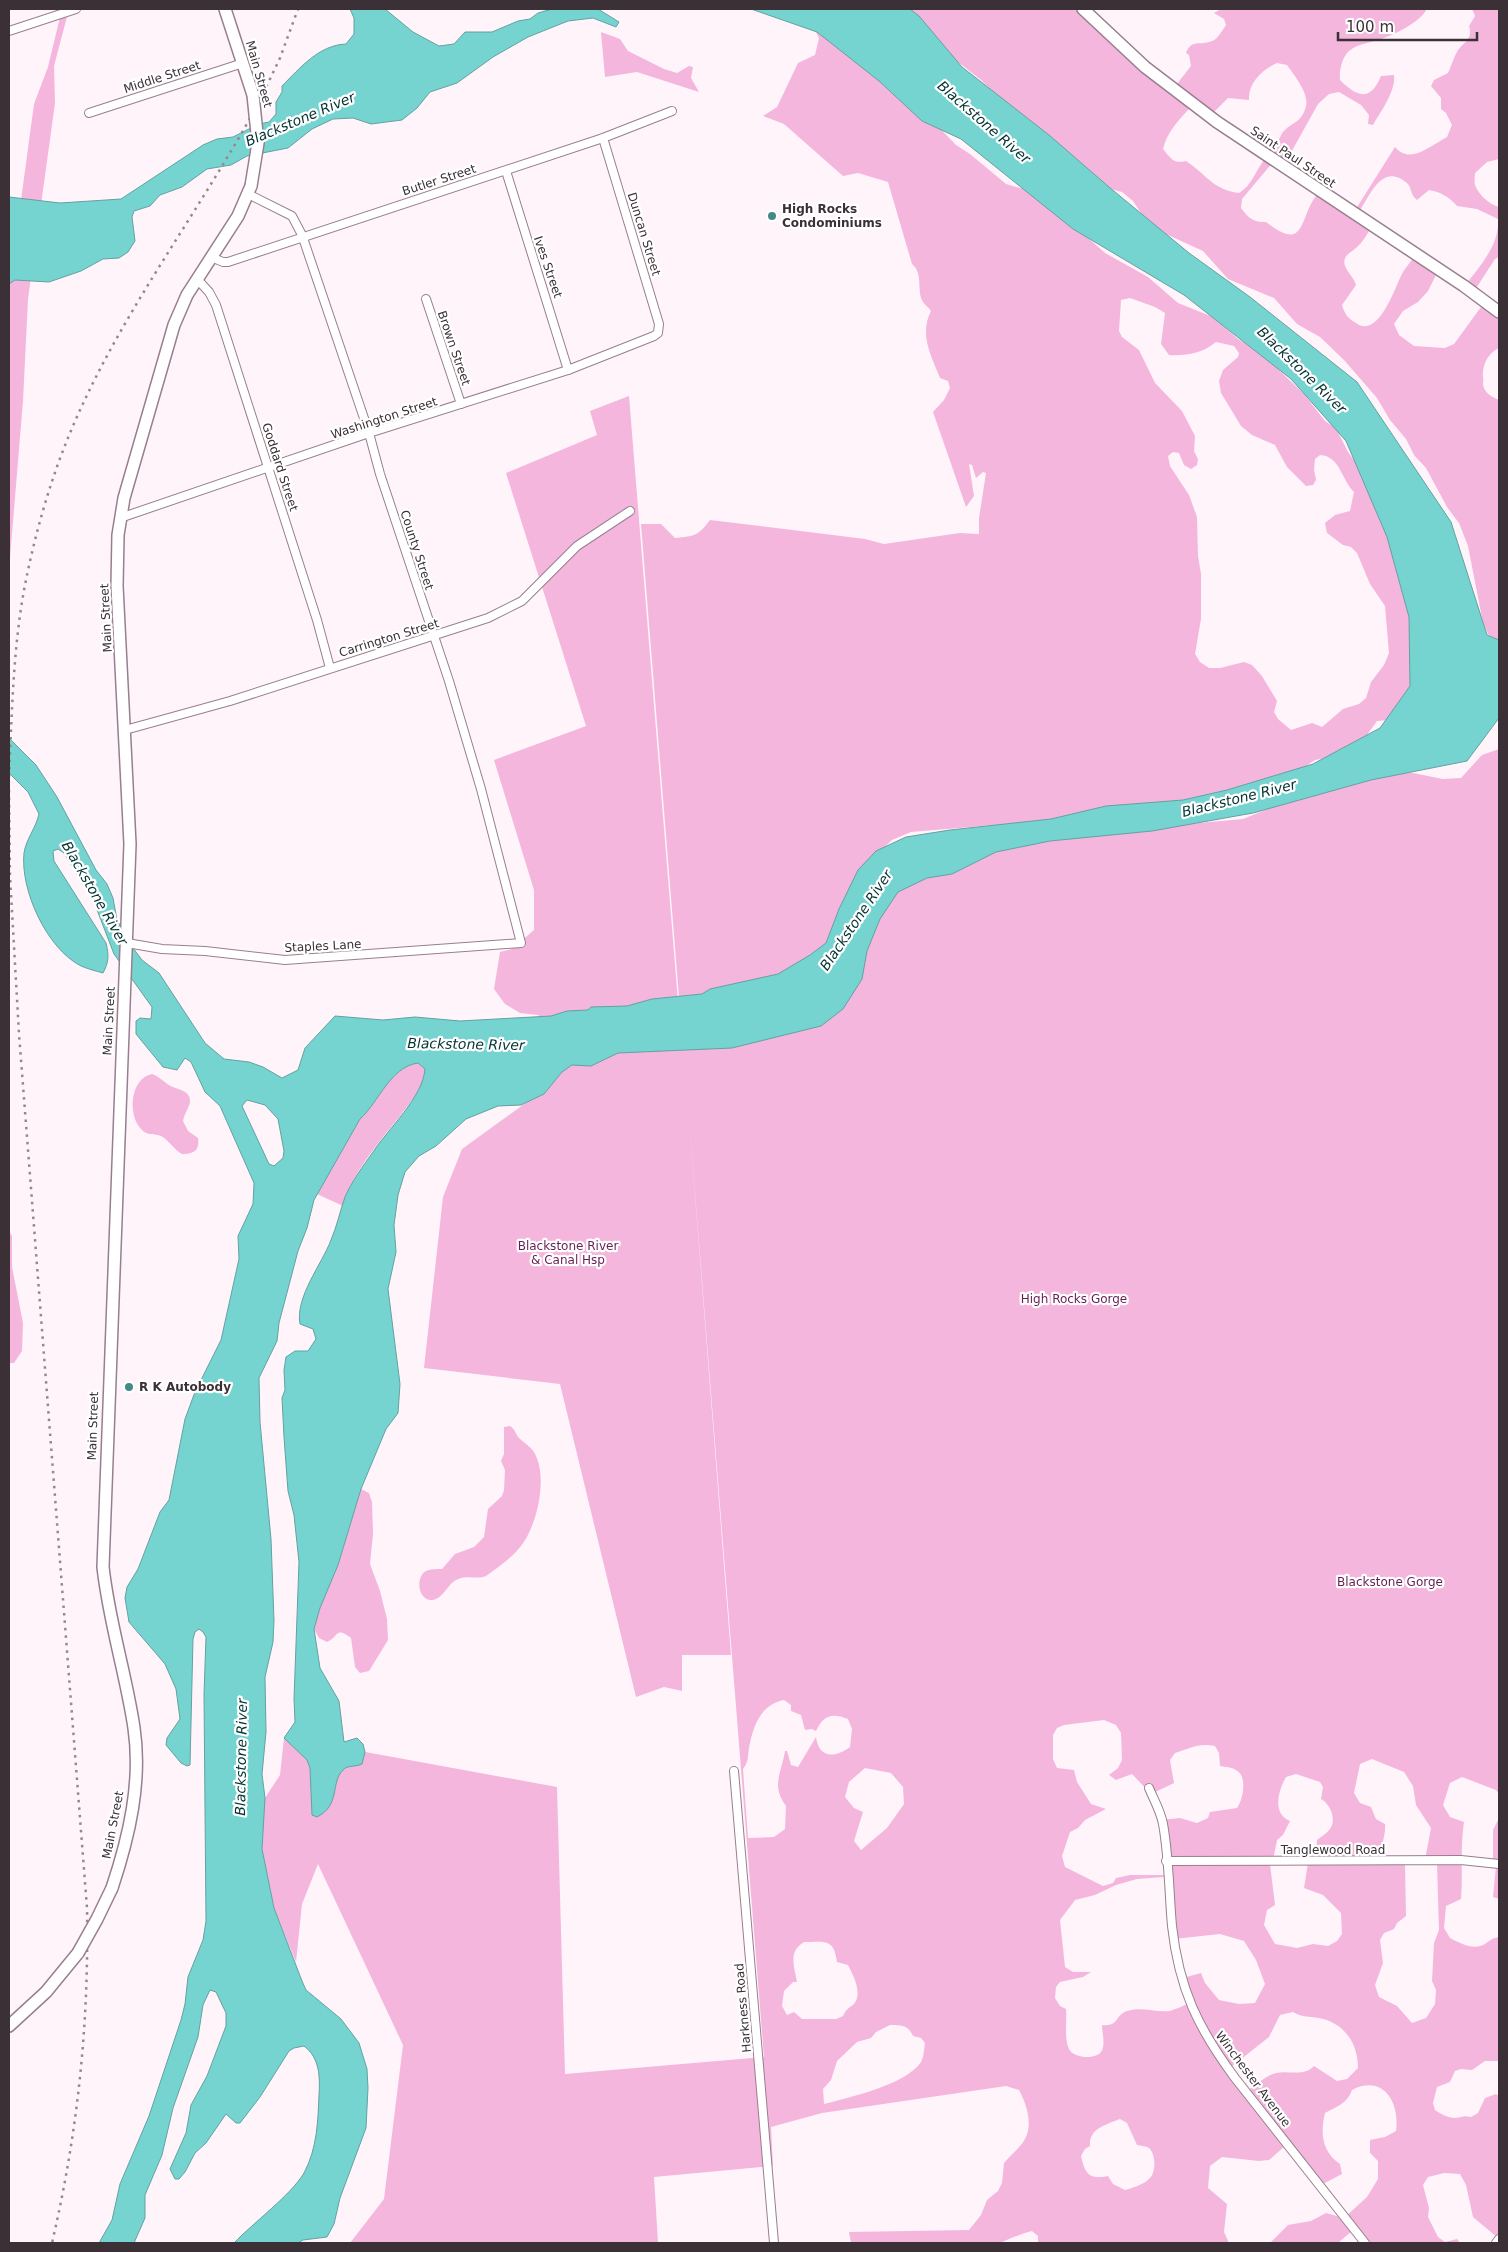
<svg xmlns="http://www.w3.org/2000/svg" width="1508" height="2252" font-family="'DejaVu Sans',sans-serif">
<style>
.green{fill:#f4b6dd;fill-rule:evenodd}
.water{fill:#75d3d0;stroke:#63a2a2;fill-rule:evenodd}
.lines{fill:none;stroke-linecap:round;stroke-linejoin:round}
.street-casing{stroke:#977f8e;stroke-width:10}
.secondary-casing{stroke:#977f8e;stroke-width:14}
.street{stroke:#fff;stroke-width:8}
.secondary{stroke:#fff;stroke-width:11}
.rail{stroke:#93888e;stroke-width:2.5;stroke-dasharray:2.5 5;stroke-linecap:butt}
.secondary-bridge-casing{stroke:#977f8e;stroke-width:14;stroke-linecap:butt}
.secondary-bridge{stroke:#fff;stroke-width:11}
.poi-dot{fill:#428a88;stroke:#fff;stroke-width:2}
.labels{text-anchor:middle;stroke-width:4.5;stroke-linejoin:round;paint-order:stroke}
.street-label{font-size:12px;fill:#3a3036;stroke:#fff}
.poi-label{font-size:12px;font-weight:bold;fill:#3a3036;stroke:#fff;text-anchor:start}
.park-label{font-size:12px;fill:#661f52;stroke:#fff}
.water-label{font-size:14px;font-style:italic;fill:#033332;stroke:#fff}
</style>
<rect width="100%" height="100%" fill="#fff4fa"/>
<g class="green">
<path d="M62 9H69L54 66 55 103 28 299 23 401 9 570V289L34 104 48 67Z"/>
<path d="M898 9H1081L1173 89 1191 66 1189 55 1186 53C1191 40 1198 45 1209 42 1217 41 1221 32 1226 25L1224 19 1214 13 1221 9H1427C1419 23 1394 35 1378 40 1369 43 1357 44 1349 51 1342 57 1339 71 1340 80 1356 96 1370 103 1381 76L1394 75C1396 91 1381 111 1373 125L1368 124 1369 115 1361 105 1339 92 1329 94 1318 104 1284 165 1273 162 1242 199 1241 208C1248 217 1253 223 1266 222 1308 255 1298 215 1319 192L1354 212 1395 147C1410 165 1430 146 1447 137L1452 125 1446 113 1441 109V98L1431 86 1434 80 1448 73C1451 66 1454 57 1458 50 1465 41 1473 39 1469 26L1475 16 1472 9H1499V159L1487 162 1475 173C1475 176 1474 182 1475 185 1478 194 1490 205 1499 207V257L1495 259 1473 293 1464 287C1479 267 1500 245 1498 219L1477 209 1457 206C1449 197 1441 192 1429 190L1417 200C1410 195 1412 188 1407 183 1381 161 1369 198 1357 215L1371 228C1367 234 1363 242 1357 247 1351 253 1340 256 1346 268 1349 274 1354 278 1356 285L1342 305C1345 315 1348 318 1356 323 1378 339 1394 290 1401 276 1404 269 1410 263 1414 257L1437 273 1428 291 1418 302 1403 311 1394 324 1399 335 1414 346 1445 348 1454 344 1484 303 1499 313V348C1488 353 1482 365 1483 377 1484 381 1482 384 1484 388 1487 395 1493 397 1499 400V643L1488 634 1483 623 1468 546 1459 523 1447 507 1426 468 1414 455 1406 439 1390 420 1377 398 1344 360 1320 337 1297 324 1274 298 1228 279 1203 251 1157 230 1143 216 1133 201 1122 192 1103 187 1078 160 1052 150 981 80 948 54ZM1277 63 1287 65C1294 75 1309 93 1306 106 1302 123 1292 122 1284 131 1280 135 1279 141 1277 145 1273 151 1268 155 1264 160 1255 172 1252 185 1239 193 1213 190 1206 174 1186 161 1174 164 1171 159 1163 149 1167 132 1180 118 1192 106L1209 117 1228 98 1249 100C1248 83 1262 70 1277 63Z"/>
<path d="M807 15 867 53 956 145 970 154 1006 184 1027 190 1086 236 1105 253 1148 277 1178 303 1213 317 1238 339 1260 352 1304 394 1325 421 1336 428 1348 452 1361 470 1385 525 1411 609 1419 681 1389 720 1377 721 1362 742 1344 755 1315 760 1291 776 1189 804 1140 806 1042 821 911 832 892 840 859 871 827 961 727 991 679 997 641 524H661L675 538C695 536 698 536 710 520L865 539 884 544 960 533 979 534V518L986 473 983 472 976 478 972 465 969 464 974 496 966 507 933 412 944 400 950 388 948 381 940 378C931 355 919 335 931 311 929 308 925 305 923 302 916 291 924 274 912 264L888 182 858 173 843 176 784 124 763 116 777 107 798 63 815 55 819 38ZM1130 298 1155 307 1165 313 1161 344 1169 355C1187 356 1203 353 1216 342L1234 346 1239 353 1238 357 1223 370 1219 381 1221 393 1241 426 1252 435 1275 445 1287 467 1306 486 1313 485 1316 480 1314 470 1315 459 1320 455C1340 456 1341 479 1354 492L1350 511 1335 515 1325 523 1327 533 1343 545 1351 547 1357 553 1370 584 1385 606 1389 653 1384 665 1371 682 1366 698 1359 704 1343 709 1322 727 1312 723 1291 730 1278 719 1274 712 1277 701 1262 676 1252 665 1244 662 1220 668H1209L1200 662 1195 654 1201 619V574L1198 556 1197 517 1189 495 1170 466 1168 456 1173 452 1179 453 1184 465 1191 469 1197 465 1198 459 1194 451 1195 436 1182 411 1155 383 1139 350 1122 337 1119 331 1121 300Z"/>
<path d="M601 32 620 39 628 51 664 69 677 73 689 66 693 67 691 78 699 92 637 72 605 77Z"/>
<path d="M629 396 679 1014 558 1033 538 1015 520 1013 505 1004 494 989 500 952 512 949 534 930V890L494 760 586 726 506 473 597 435 590 411Z"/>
<path d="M1499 749V1794L1496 1790 1462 1777 1450 1783 1443 1805 1450 1817 1464 1822C1460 1847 1463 1874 1461 1899L1446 1906 1444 1928 1450 1938C1460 1943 1474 1951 1485 1944 1491 1940 1492 1938 1499 1937V2061H1485L1472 2070 1461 2069 1455 2071 1450 2082 1437 2087 1433 2103 1435 2110C1441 2114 1448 2118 1455 2118 1462 2117 1464 2115 1471 2117L1478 2113 1485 2098 1496 2094 1499 2096V2237L1498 2238 1473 2217 1466 2185 1460 2174 1444 2173 1428 2177 1423 2185 1429 2208 1428 2217 1438 2237 1445 2242 1457 2239 1460 2243H1364L1353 2230 1338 2243H1270L1288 2225 1311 2221 1326 2213 1344 2218 1367 2197 1378 2179V2161L1370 2153V2140L1385 2137 1396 2131C1400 2102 1383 2074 1352 2090 1348 2103 1336 2107 1325 2113 1320 2133 1322 2152 1340 2164L1342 2174 1319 2186 1285 2146 1269 2160 1259 2161 1222 2157 1210 2166 1208 2188 1227 2204 1224 2232 1229 2243H1038V2236L1032 2231C1027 2232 1004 2240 1001 2243H851L849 2232 969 2230 981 2215 987 2200 998 2191 1002 2183 1004 2163C1009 2157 1015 2152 1020 2146 1035 2130 1028 2107 1019 2090L1006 2086 822 2113 771 2127 773 2166 654 2177 658 2243H350L384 2199 403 2045 318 1864 302 1904 296 1962 274 1908 262 1849 263 1806 265 1798 280 1775 284 1738 289 1742V1738L557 1787 565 2074 764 2057 688 1105 731 1655H682V1691L664 1687 636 1697 560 1384 424 1368 443 1197 462 1149 552 1084 577 1049 861 945 910 857 1122 830 1243 819 1292 799 1342 785 1400 773H1413L1443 779 1461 778 1482 755ZM784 1700 791 1705V1711L801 1715 805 1730 812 1729 816 1731C823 1716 831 1712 848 1719L852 1729 850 1747C835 1758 819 1759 816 1737L798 1767 791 1765 787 1751H785C781 1775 771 1785 786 1806L785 1829 774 1837 748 1838 743 1769C750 1760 747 1754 750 1743 754 1724 762 1704 784 1700ZM1104 1720 1116 1725 1121 1733 1122 1760 1118 1768 1109 1775 1116 1780 1132 1774 1151 1794 1174 1783 1170 1760 1175 1753C1192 1748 1197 1743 1215 1746L1219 1753 1220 1766C1225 1767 1232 1767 1236 1770 1248 1776 1243 1800 1237 1808L1210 1812 1208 1818 1197 1823 1180 1818 1161 1820 1165 1875H1130L1116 1878 1113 1883 1103 1886 1065 1867 1062 1856 1070 1832 1078 1828 1085 1820 1106 1809 1091 1804 1077 1782 1074 1770 1057 1768 1053 1759V1735L1057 1728 1064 1725ZM1372 1759 1404 1772 1413 1786 1416 1805 1431 1828 1425 1860 1437 1863 1439 1930 1434 1943 1432 1981 1436 1990 1435 2004 1426 2018 1412 2023 1397 2006 1379 1997 1375 1985 1383 1963 1380 1940 1384 1933 1394 1929 1397 1923 1406 1916 1405 1862 1378 1861C1380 1848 1386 1837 1385 1824L1376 1819 1371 1807 1360 1803 1354 1793 1360 1764ZM865 1768 891 1773 903 1787 904 1804 887 1828 861 1850 854 1841 863 1812 854 1808 845 1797 849 1782ZM1296 1774 1320 1782 1323 1787 1321 1799C1330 1804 1337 1819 1330 1829 1327 1833 1321 1837 1317 1840L1316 1861 1308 1863 1304 1888 1323 1895 1341 1913 1342 1934 1337 1941 1328 1946 1313 1944 1297 1948 1275 1944 1264 1925 1267 1910 1275 1905 1270 1864 1273 1860 1277 1840 1283 1835 1290 1821C1272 1814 1278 1791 1286 1777ZM1164 1877 1167 1879 1174 1939 1220 1934 1244 1941 1256 1960 1265 1984 1255 2003 1239 2004 1219 2000 1205 1983 1201 1973 1183 1978 1189 2003C1183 2006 1176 2009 1170 2011 1156 2013 1142 2006 1127 2011 1115 2015 1119 2027 1102 2025 1102 2033 1106 2045 1101 2052 1095 2060 1073 2058 1069 2049 1064 2039 1067 2021 1066 2009L1060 2006 1055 1998 1056 1987 1060 1982 1083 1977 1091 1972H1073L1065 1967 1060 1920 1075 1900 1095 1895 1116 1885 1137 1879ZM804 1942C825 1942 834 1938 837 1962L848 1965C853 1975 863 1993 854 2004 849 2008 846 2009 843 2016L836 2019H802L794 2012 787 2015 782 2006 784 1991 793 1982H797C794 1965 788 1952 804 1942ZM1293 2012C1304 2018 1308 2016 1319 2018 1345 2023 1358 2044 1358 2068L1347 2079 1337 2081 1314 2066C1304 2077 1289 2070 1276 2073 1267 2075 1255 2086 1246 2092L1231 2067 1269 2037 1280 2015ZM890 2025C902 2025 908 2025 913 2036L921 2038 925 2043C924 2049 924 2057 921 2062 906 2085 850 2097 824 2104L823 2089 831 2080 837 2061 857 2042 871 2038 876 2032ZM1120 2119 1127 2123 1137 2145C1141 2146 1146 2146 1149 2148 1156 2154 1156 2172 1150 2178 1143 2185 1135 2187 1125 2190L1113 2184 1108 2176C1089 2180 1085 2174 1081 2156L1085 2149 1090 2146C1089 2128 1106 2125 1120 2119Z"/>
<path d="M418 1063 425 1069C424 1088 411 1101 400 1116 380 1141 351 1174 343 1206L317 1194 360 1119C379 1102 390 1067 418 1063Z"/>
<path d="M152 1074C161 1077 165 1084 173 1087 179 1090 191 1091 190 1102 189 1108 184 1114 183 1121L188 1131 198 1138C200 1151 193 1154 182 1154 174 1150 169 1140 161 1136 155 1133 147 1136 142 1130 127 1116 130 1078 152 1074Z"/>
<path d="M9 1231 12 1236V1267L23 1323 22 1351 14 1363H9Z"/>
<path d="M510 1426C515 1429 515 1433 519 1438 525 1444 532 1447 535 1454 548 1478 537 1526 521 1546 512 1558 498 1567 486 1576 476 1580 467 1574 456 1580 447 1585 443 1599 432 1600 418 1601 415 1577 426 1571 431 1569 437 1569 442 1569L455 1554 474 1547 484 1537 488 1509 502 1496 504 1490 505 1470 501 1461 504 1454V1427Z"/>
<path d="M361 1489 369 1493 372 1502 373 1534 370 1564 380 1591 387 1619 388 1640 369 1671 360 1673 355 1667 351 1638C335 1626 339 1637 327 1642L319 1638 314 1629 320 1608 338 1565Z"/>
<path d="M1499 1818V1899L1493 1897 1496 1866 1493 1862V1830Z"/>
</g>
<g class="water">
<path d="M350 9H385L413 32 439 46 454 44 465 32H492L518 21 530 19 538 13 552 9H598L619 22 616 27 593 18 568 21 528 37 493 57 457 83 430 92 417 108 402 120 371 124 353 118 333 119 312 129 288 148 247 156 231 165 207 169 182 187 160 195 150 206 134 211 132 217 135 241 128 252 119 258 103 259 81 271 49 282 15 280 9 284V197L60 203 121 199 203 145 217 139 233 137 259 124 269 122 276 114V102L282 92V86C300 68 319 45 346 44L354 34V18Z"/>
<path d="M751 9H910L919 16 962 67 1049 135 1109 187 1189 253 1250 297 1357 382 1451 522 1487 635 1499 640V718L1467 761 1371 780 1253 813 1152 831 1050 841 996 852 952 874 927 878 898 892 880 919 867 951 862 979 843 1009 821 1026 732 1048 618 1053 591 1066 572 1065 562 1072 544 1094 521 1105 498 1106 466 1119 436 1146 419 1156 405 1172 398 1195 394 1225 396 1252 388 1289 400 1384 398 1413 386 1429 361 1489 338 1565 320 1608 314 1629 320 1668 339 1701 344 1742 357 1738 363 1744 365 1752 362 1764C356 1767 347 1765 343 1770 330 1783 341 1805 317 1817L312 1815 310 1768 307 1760 284 1738 295 1722 294 1699 299 1562 294 1515 288 1491 284 1437 282 1398 285 1390 284 1370 286 1357 295 1351H308L316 1339 313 1329 300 1324C295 1297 322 1264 331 1240 337 1226 340 1211 345 1197 352 1181 363 1166 373 1152 388 1129 423 1097 425 1069L418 1063C390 1067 379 1102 360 1119L314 1200 307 1228 298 1251 279 1323 277 1341 259 1378 260 1422 271 1539 274 1621 273 1642 265 1677 266 1732 262 1774 265 1798 262 1849 274 1908 302 1981 306 1990 341 2019 359 2043 367 2069 368 2088 366 2128 340 2198 334 2224 327 2237 303 2240 298 2243H234C253 2223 291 2195 304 2173 317 2149 318 2121 319 2095 320 2077 320 2058 304 2046L294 2048 289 2051 260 2097 240 2123H236L226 2114 206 2143 195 2153 185 2172 179 2179H175L170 2169 186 2133 191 2105 207 2076 226 2026V2013L216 1992 210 1990 203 2005 198 2037 173 2108 162 2155 145 2195V2218L134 2243H99L112 2220 120 2184 149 2116 181 2020 185 2004 188 1977 203 1940 206 1921 204 1694 206 1637 203 1632 199 1629 195 1632 193 1639 190 1765 187 1766 181 1763 166 1745 167 1738 180 1719 176 1689 165 1664 129 1622 125 1598 127 1587 138 1569 160 1512 169 1500 185 1419 195 1392 221 1340 239 1259 238 1236 253 1204 254 1183 220 1106 205 1092 191 1062 185 1058 177 1070 163 1067 136 1034V1021L140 1018 151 1019 152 1007 114 954 94 902 64 853 58 849 53 851 54 861 106 943C109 955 109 962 103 973 96 971 88 969 81 966 47 949 20 890 24 853 26 839 36 828 39 814L28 792 9 773V738L36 765 57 797 96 870 107 884 113 898 117 920 133 948 142 960 159 973 205 1043 224 1059 249 1062 263 1067 282 1078 298 1070 305 1048 335 1016 383 1020 415 1017 460 1021 551 1016 567 1011 588 1010 591 1007 627 1006 652 999 702 994 710 989 778 974 810 955 826 943 839 909 858 870 876 851 906 837 950 830 1051 819 1106 806 1183 800 1227 790 1313 764 1380 728 1410 686 1409 617 1387 537 1346 441 1291 379 1184 295 1073 229 961 139 922 121 879 81 817 32ZM247 1100 265 1105 278 1119 284 1151 283 1158 274 1166 269 1164 242 1106Z"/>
</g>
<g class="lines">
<defs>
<g id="street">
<path d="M9 31 76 9"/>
<path d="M89 113 243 63"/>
<path d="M506 171 568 370"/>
<path d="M211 257 223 262H228L603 138 672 111"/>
<path d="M197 279 209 292 216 305 317 620 330 668"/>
<path d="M426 299 461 404"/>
<path d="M120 518 369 433 568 370 654 336 658 333 659 324 603 138"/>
<path d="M125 730 230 701 488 618 522 601 577 546 630 511"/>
<path d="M127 943 162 949 205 951 285 960 521 943 481 789 449 681 380 474 369 433 302 235 292 216 248 194"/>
<path d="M734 1771 774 2243"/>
<path d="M1149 1788C1154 1800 1161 1812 1163 1824 1169 1857 1169 1892 1172 1926 1179 1989 1198 2028 1235 2078L1365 2243"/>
<path d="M1166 1861 1461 1860 1499 1864"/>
<path d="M1496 2243 1499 2239"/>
</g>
<g id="secondary">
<path d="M225 9 253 95"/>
<path d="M1083 9 1145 67 1217 122 1464 286 1499 312"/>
<path d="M112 1888C129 1837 142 1782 134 1728 126 1674 109 1622 103 1567L130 844 117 586 118 535 124 498 174 325 187 295 238 216 251 186"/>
<path d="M9 2026 46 1992 78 1953"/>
</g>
</defs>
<use href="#street" class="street-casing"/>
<use href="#secondary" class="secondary-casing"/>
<use href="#street" class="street"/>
<use href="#secondary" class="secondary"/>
<g class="rail">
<path d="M9 777C12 713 13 647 25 585 35 534 50 481 70 433 119 315 199 213 259 102L280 58 298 9"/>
<path d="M9 790 10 876 19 1034 87 1908C89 2024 78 2131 52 2243"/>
</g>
<defs>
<g id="secondary-bridge">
<path d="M251 186 258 143 253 95"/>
<path d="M78 1953 97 1919 112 1888"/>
</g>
</defs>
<use href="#secondary-bridge" class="secondary-bridge-casing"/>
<use href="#secondary-bridge" class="secondary-bridge"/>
</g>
<g class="poi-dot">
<circle cx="772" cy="216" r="5"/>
<circle cx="129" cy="1387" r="5"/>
</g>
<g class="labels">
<g class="street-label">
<text transform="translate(259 74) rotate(74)" y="4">Main Street</text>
<text transform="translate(162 77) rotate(-18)" y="4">Middle Street</text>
<text transform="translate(1293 157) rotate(34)" y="4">Saint Paul Street</text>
<text transform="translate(439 180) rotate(-18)" y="4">Butler Street</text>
<text transform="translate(644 234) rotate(73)" y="4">Duncan Street</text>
<text transform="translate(548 267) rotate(71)" y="4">Ives Street</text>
<text transform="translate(454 348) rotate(71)" y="4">Brown Street</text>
<text transform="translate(384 418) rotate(-18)" y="4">Washington Street</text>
<text transform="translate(280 467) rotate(72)" y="4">Goddard Street</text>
<text transform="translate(417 550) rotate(72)" y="4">County Street</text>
<text transform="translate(106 618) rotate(-93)" y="4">Main Street</text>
<text transform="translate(389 638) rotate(-17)" y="4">Carrington Street</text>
<text transform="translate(323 946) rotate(-3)" y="4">Staples Lane</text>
<text transform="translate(109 1021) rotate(-87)" y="4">Main Street</text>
<text transform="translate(93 1426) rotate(-88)" y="4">Main Street</text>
<text transform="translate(113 1825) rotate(-79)" y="4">Main Street</text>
<text x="1333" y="1854">Tanglewood Road</text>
<text transform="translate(743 2008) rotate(-95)" y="4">Harkness Road</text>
<text transform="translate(1253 2079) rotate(53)" y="4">Winchester Avenue</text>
</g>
<g class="poi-label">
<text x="782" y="213">High Rocks<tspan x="782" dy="14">Condominiums</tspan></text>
<text x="139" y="1391">R K Autobody</text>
</g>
<g class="park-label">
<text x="568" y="1250">Blackstone River<tspan x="568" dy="14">&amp; Canal Hsp</tspan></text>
<text x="1074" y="1303">High Rocks Gorge</text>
<text x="1390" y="1586">Blackstone Gorge</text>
</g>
<g class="water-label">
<text transform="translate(300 119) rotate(-23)" y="5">Blackstone River</text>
<text transform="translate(984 122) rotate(41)" y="5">Blackstone River</text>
<text transform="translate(1302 370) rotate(44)" y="5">Blackstone River</text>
<text transform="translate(1239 798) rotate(-14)" y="5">Blackstone River</text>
<text transform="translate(95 893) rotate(60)" y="5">Blackstone River</text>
<text transform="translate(856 920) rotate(-56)" y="5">Blackstone River</text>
<text transform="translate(466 1044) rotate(1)" y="5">Blackstone River</text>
<text transform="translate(241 1757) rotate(-89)" y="5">Blackstone River</text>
</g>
</g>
<rect width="1508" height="2252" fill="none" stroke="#3a3036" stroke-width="20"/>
<path d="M1338 32v8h139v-8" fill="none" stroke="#3a3036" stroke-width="2.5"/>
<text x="1346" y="32" font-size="15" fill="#3a3036" stroke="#ffffff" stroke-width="4" paint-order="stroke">100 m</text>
</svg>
